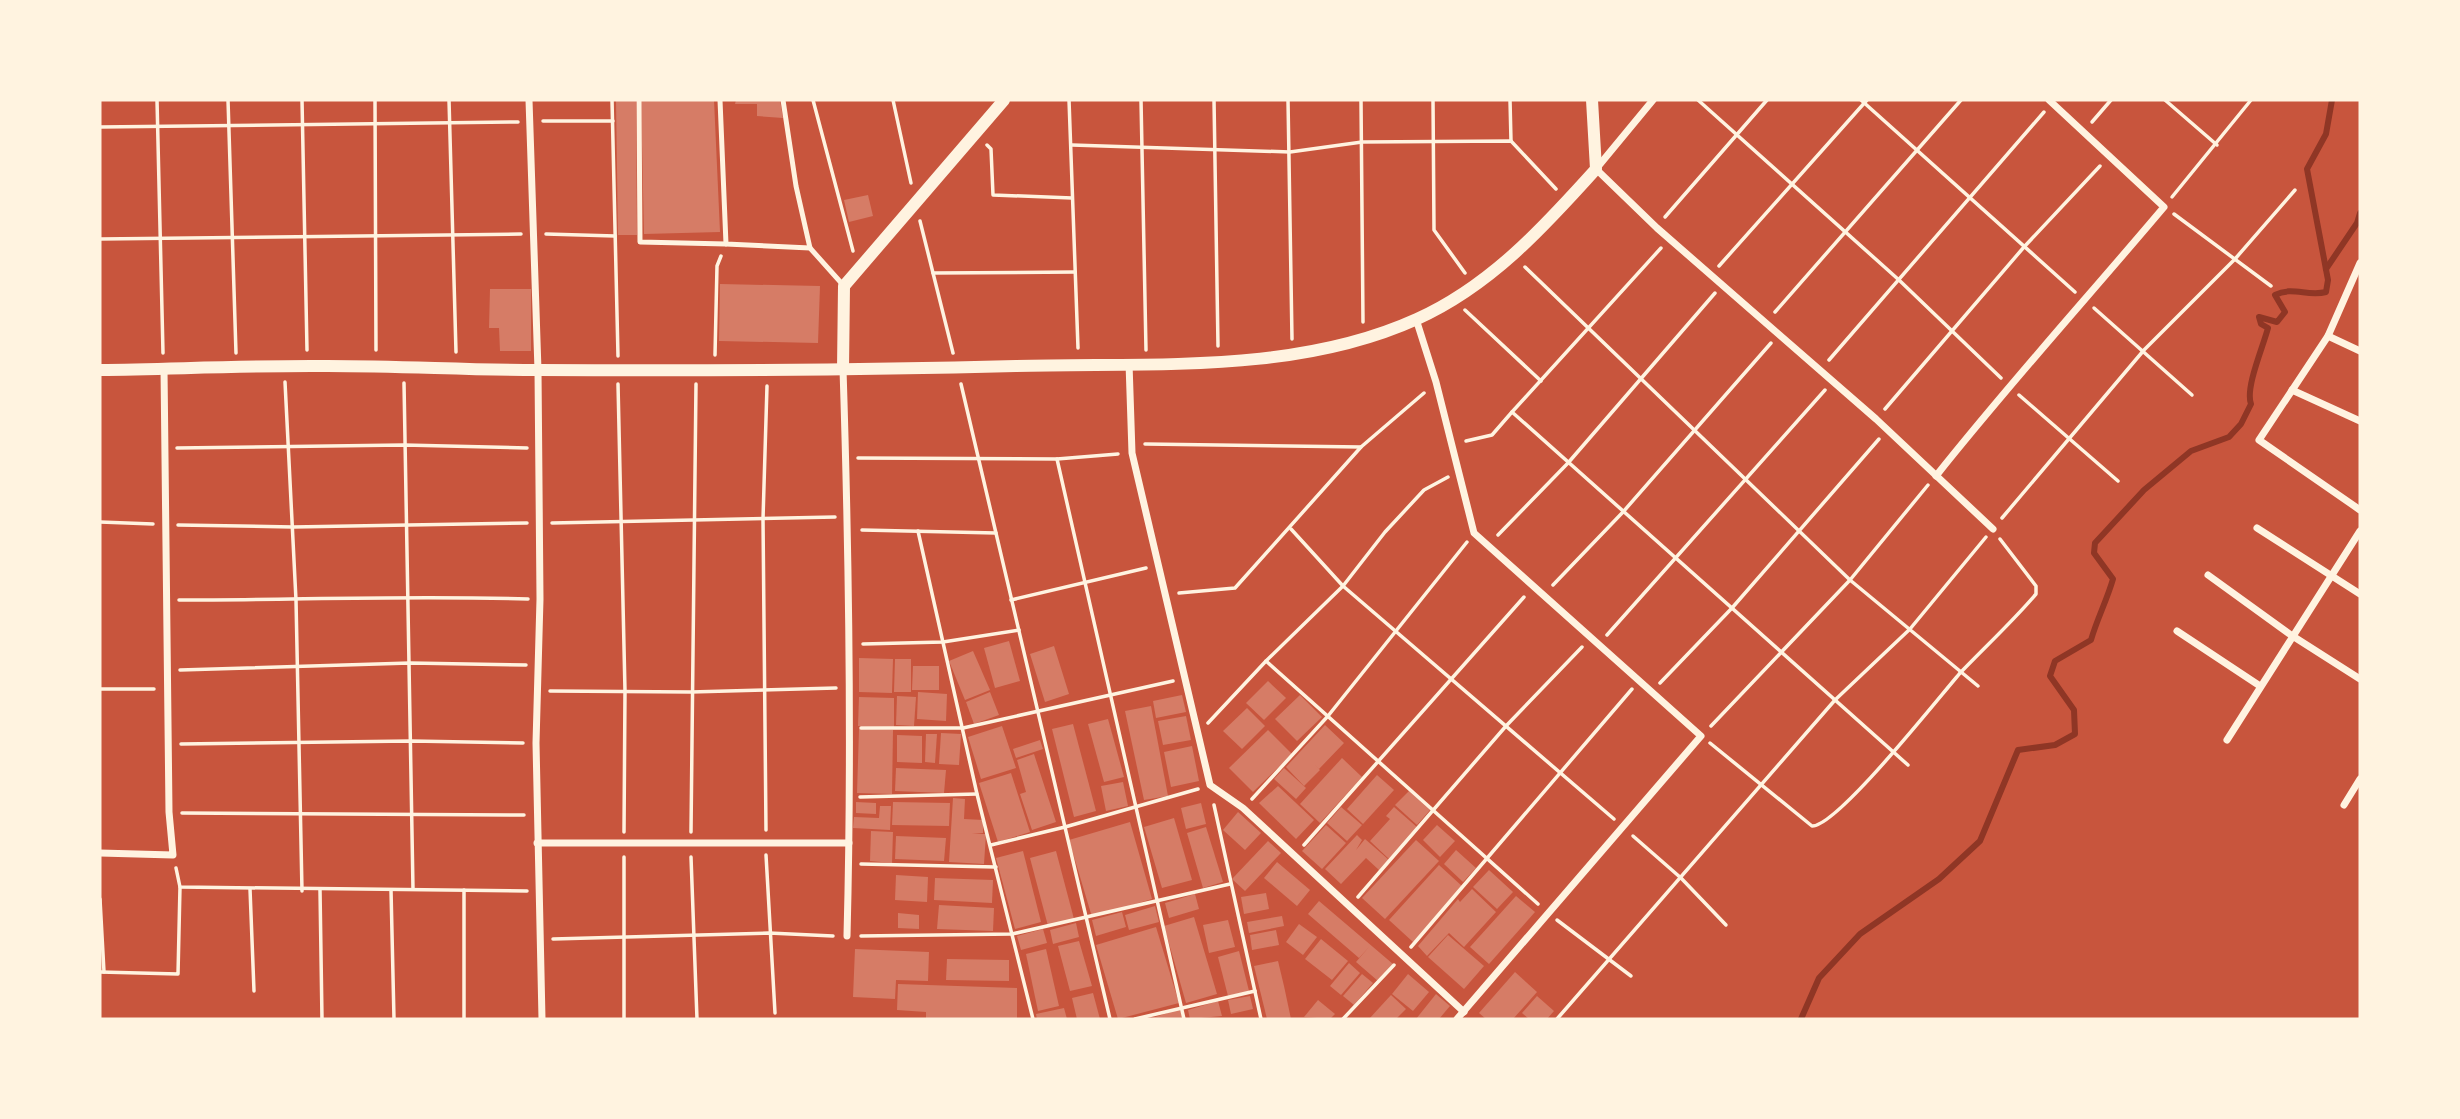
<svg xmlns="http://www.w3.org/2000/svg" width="2460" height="1119" font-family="'Libre Baskerville',serif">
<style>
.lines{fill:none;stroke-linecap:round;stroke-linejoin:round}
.stream{stroke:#8f3625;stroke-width:6}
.building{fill:#d67c66}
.path{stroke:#fff3e0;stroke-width:3.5}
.service{stroke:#fff3e0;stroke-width:5}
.minor{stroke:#fff3e0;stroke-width:7}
.tertiary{stroke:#fff3e0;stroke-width:12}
</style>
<rect width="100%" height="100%" fill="#c8553d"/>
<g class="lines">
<g class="stream">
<path d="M2326 269 2357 223 2360 213"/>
<path d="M1801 1019 1819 978 1860 934 1939 879 1980 841 2018 750 2055 745 2075 734 2074 710 2050 676 2055 661 2091 640C2097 619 2107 600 2113 579L2094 553 2095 543 2144 490 2191 451 2229 437 2241 424 2251 404C2245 388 2263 347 2268 328L2261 324 2259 317 2277 322 2285 312 2275 295C2292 286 2308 297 2326 292L2328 280 2307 169 2326 134 2332 100"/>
</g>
</g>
<g class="building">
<path d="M616 100H636L637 235H618Z"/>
<path d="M641 100H714L720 232 644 234Z"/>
<path d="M736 100H780L783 118 757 116V104H735Z"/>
<path d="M868 195 873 216 849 222 844 200Z"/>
<path d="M720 284 820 286 818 343 719 341Z"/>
<path d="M490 289H531V351H500L499 328H489Z"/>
<path d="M1009 641 1020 681 995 688 984 648Z"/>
<path d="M1054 646 1069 694 1045 702 1030 654Z"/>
<path d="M973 651 990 690 965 700 949 661Z"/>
<path d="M859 658 893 659 892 693 859 692Z"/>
<path d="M895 659H911V692H894Z"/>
<path d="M913 666H939V690H912Z"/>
<path d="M1268 681 1286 698 1264 720 1246 703Z"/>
<path d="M918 692 947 694 946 721 917 719Z"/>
<path d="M990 692 999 715 974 724 966 702Z"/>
<path d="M1182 695 1186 712 1156 718 1153 701Z"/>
<path d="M1300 695 1322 717 1297 741 1275 719Z"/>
<path d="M897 696 916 697 914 726 896 725Z"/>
<path d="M859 697 894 698V727L858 726Z"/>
<path d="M1151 706 1168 796 1144 800 1125 711Z"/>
<path d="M1247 708 1265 726 1242 749 1223 731Z"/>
<path d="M1186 716 1191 740 1163 745 1158 721Z"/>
<path d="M1108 719 1124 777 1104 782 1088 724Z"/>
<path d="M1073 724 1096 811 1074 817 1052 729Z"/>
<path d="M1325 725 1344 743 1319 769 1310 761 1320 770 1304 786 1286 767Z"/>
<path d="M1002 726 1016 768 981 779 968 737Z"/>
<path d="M859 729 893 730 892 794 857 793Z"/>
<path d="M1268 730 1292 754 1253 792 1229 768Z"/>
<path d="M941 733 961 734 959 765 939 764Z"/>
<path d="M926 734H937L935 763 925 762Z"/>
<path d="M897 735 922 736V763L897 762Z"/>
<path d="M1040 740 1043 749 1016 758 1013 749Z"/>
<path d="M1192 746 1199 781 1171 787 1164 752Z"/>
<path d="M1034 754 1056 822 1032 830 1020 794 1026 792 1017 760Z"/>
<path d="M1342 758 1362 777 1320 823 1300 804Z"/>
<path d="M896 768 946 770 944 793 895 791Z"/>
<path d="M1284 768 1306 788 1296 799 1274 779Z"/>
<path d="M1011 773 1030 832 998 842 979 783Z"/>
<path d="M1377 775 1394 790 1363 824 1347 809Z"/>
<path d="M1123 782 1128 806 1106 811 1101 786Z"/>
<path d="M1278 786 1314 820 1296 839 1259 803Z"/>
<path d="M1409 791 1430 810 1417 825 1395 805Z"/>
<path d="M953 798 965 799 964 819 983 820V833L972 834H986L984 864 949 862Z"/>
<path d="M856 802 876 803V814L856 813Z"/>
<path d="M893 802 950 803 949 826 892 825Z"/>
<path d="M1201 803 1206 824 1186 829 1181 808Z"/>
<path d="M880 806H891L890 830 853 828 854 817 879 818Z"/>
<path d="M1341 807 1362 825 1347 841 1327 823Z"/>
<path d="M1394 807 1418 828 1389 859 1370 841 1390 819 1386 816Z"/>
<path d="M1238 812 1261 833 1245 850 1223 830Z"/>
<path d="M1174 818 1192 880 1162 888 1144 827Z"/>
<path d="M1130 822 1152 899 1092 917 1069 840Z"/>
<path d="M1326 825 1346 843 1322 869 1302 851Z"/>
<path d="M1437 825 1455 841 1440 857 1423 840Z"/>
<path d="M1206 827 1223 882 1203 888 1187 833Z"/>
<path d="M871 831 893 832 892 863 870 861Z"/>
<path d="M1357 835 1362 840 1356 850 1365 839 1389 860 1379 870 1366 858 1341 884 1325 869Z"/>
<path d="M896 836 946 838 944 861 895 859Z"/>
<path d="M1416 840 1439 861 1385 919 1362 898Z"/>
<path d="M1268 841 1281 853 1245 891 1232 879Z"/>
<path d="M1456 850 1476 868 1463 882 1444 864Z"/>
<path d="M1023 851 1041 922 1015 929 996 858Z"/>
<path d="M1056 851 1074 919 1048 926 1030 858Z"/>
<path d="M1277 862 1310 890 1297 906 1264 878Z"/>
<path d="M1439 865 1463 887 1413 942 1389 920Z"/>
<path d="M1489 870 1513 892 1497 909 1473 887Z"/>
<path d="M896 875 928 877 927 902 895 900Z"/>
<path d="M935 878 993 880 992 903 934 900Z"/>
<path d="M1472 889 1496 912 1464 947 1449 933 1427 956 1418 946 1458 899 1460 902Z"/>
<path d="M1266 893 1269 909 1244 914 1241 897Z"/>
<path d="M1195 894 1199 909 1169 918 1165 903Z"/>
<path d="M1516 896 1535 912 1489 964 1470 947Z"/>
<path d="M1319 901 1393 964 1378 981 1356 962 1369 947 1359 958 1308 914Z"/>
<path d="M939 905 994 908 993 931 937 929Z"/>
<path d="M1155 906 1159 922 1129 930 1125 915Z"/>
<path d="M1122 912 1126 927 1096 936 1092 920Z"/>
<path d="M898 913 919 915V929L898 928Z"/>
<path d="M1282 916 1284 926 1249 933 1247 922Z"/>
<path d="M1194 917 1217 994 1186 1003 1164 926Z"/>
<path d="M1228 920 1235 947 1209 953 1203 925Z"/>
<path d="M1076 923 1079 937 1053 944 1050 930Z"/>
<path d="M1299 924 1317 937 1303 955 1286 942Z"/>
<path d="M1156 927 1179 1003 1118 1019 1096 945Z"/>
<path d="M1043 929 1047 943 1021 950 1017 936Z"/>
<path d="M1276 930 1279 945 1252 950 1250 935Z"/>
<path d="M1448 935 1484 966 1464 989 1428 957Z"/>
<path d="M1321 939 1348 961 1332 980 1305 959Z"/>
<path d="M1079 941 1092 986 1070 991 1058 946Z"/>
<path d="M855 949 929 952 928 981 896 980 895 999 853 997Z"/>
<path d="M1046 949 1059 1006 1038 1011 1026 954Z"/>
<path d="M1239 951 1249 991 1228 996 1218 957Z"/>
<path d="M947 959 1009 960V981L946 980Z"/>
<path d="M1278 961 1284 986 1291 1019H1267L1254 966Z"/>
<path d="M1349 963 1360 973 1341 995 1330 986Z"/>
<path d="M1515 972 1537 992 1513 1019H1486L1479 1013Z"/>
<path d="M1362 974 1373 983 1354 1005 1343 996Z"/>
<path d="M1408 974 1429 992 1413 1011 1392 994Z"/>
<path d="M898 984 1017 988V1019L926 1018V1012L897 1010Z"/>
<path d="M1093 993 1100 1019H1077L1072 998Z"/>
<path d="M1436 994 1450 1006 1439 1019H1416Z"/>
<path d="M1391 995 1406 1009 1396 1019H1369Z"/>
<path d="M1250 996 1253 1009 1231 1014 1228 1000Z"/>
<path d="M1537 996 1554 1011 1547 1019H1529L1522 1013Z"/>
<path d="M1318 1000 1335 1014 1330 1019 1304 1017Z"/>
<path d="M1218 1001 1222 1016 1190 1019 1188 1010Z"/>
<path d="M1064 1008 1067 1019H1037L1036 1014Z"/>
<path d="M1180 1009 1183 1019H1149Z"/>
</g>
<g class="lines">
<g class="path">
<path d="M157 100 163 353"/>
<path d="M228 100 236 353"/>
<path d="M302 100 307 350"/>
<path d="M375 100 376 350"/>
<path d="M449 100 456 352"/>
<path d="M612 100 618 356"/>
<path d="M813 100 853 251"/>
<path d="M893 100 911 183"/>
<path d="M1069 100 1078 348"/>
<path d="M1141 100 1146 350"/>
<path d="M1214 100 1218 346"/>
<path d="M1288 100 1292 339"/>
<path d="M1361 100 1363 322"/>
<path d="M1433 100 1434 230 1465 273"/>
<path d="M1510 100 1511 141"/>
<path d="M1698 100 1899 280 2001 378"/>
<path d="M1861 100 2075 292"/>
<path d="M2165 100 2217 145"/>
<path d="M543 121H613"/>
<path d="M2092 122 2111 100"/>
<path d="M100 127 518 122"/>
<path d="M987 145 991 149 993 195 1072 198"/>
<path d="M1072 145 1290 152 1362 142 1511 141 1556 189"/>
<path d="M2172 197 2251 100"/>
<path d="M2174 214 2271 286"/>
<path d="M1665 217 1767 100"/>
<path d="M920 221 953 353"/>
<path d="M546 234 615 236"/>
<path d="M100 239 521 234"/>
<path d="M1661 248 1512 412 1908 765"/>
<path d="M1719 266 1867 100"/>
<path d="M1525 267 1850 580 1978 686"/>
<path d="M933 273 1075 272"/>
<path d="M2094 308 2192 395"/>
<path d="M1465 310 1541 381"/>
<path d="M1775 312 1961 100"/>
<path d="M715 355 717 266 721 256"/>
<path d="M1829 360 2044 112"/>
<path d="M285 382 296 600 302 891"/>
<path d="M404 383 413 889"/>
<path d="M618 384 625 691 624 832"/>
<path d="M961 384 1110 1019"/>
<path d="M2019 395 2118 481"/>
<path d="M1885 409 2024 247 2100 166"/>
<path d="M1466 441 1492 435 1512 412"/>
<path d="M1145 444 1361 447"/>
<path d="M177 448 404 445 527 448"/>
<path d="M858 458 1057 459 1184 1019"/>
<path d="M1057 459 1118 454"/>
<path d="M2002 518 2144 350 2235 259 2295 190"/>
<path d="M100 522 153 524"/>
<path d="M552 523 835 517"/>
<path d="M178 525 293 527 527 523"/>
<path d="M1291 529 1343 586 1614 819"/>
<path d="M862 530 996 533"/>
<path d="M918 531 977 794 1033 1019"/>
<path d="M1498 535 1568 463 1715 293"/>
<path d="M1553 585 1623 512 1771 343"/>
<path d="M1179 593 1235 588 1361 447 1424 393"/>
<path d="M179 600C296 600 412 595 528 599"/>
<path d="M1011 600 1146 568"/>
<path d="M1607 635 1825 390"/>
<path d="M863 644 943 642 1019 630"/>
<path d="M1266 661 1538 904"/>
<path d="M180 670 410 663 526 665"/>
<path d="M1660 683 1732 608 1879 439"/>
<path d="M100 689H154"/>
<path d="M550 691 691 692 836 688"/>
<path d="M1208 723 1266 661 1343 586 1385 532 1424 490 1448 477"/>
<path d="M1711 726 1850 580 1928 485"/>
<path d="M861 728H963L1173 681"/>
<path d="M1710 743 1812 826C1837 827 1939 697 1961 672 1986 646 2013 621 2036 594V586L2000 539"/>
<path d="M181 744 411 741 523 743"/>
<path d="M860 797 977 794"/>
<path d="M1252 799 1328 716 1467 542"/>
<path d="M1214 805 1261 1019"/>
<path d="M182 813 524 815"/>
<path d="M766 830 763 519 767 386"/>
<path d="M691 832 696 384"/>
<path d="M1633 836 1681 878 1726 925"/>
<path d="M991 845 1065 827 1198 789"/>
<path d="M1304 845 1524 597"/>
<path d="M766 855 775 1013"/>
<path d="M624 857V1019"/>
<path d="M691 857 697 1019"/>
<path d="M861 864 996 867"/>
<path d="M176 868 180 887 527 891"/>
<path d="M250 889 254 991"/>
<path d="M320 890 322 1019"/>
<path d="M391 890 394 1019"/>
<path d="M1358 897 1506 726 1582 647"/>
<path d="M100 899 104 972"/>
<path d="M1557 920 1631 976"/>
<path d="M861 936 1012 934 1230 884"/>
<path d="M553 939 769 933 833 936"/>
<path d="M1411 947 1632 689"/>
<path d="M100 972 178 974 180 887"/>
<path d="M464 1019V890"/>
<path d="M1135 1019 1255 991"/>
<path d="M1343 1019 1394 965"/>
<path d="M1557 1019 1835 700 1910 629 1986 537"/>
</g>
<g class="service">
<path d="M639 100 640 242 726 244"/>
<path d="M720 100 726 244 810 248 844 286"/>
<path d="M783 100 796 186 810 248"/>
</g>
<g class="minor">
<path d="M529 100 538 370 540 599 536 743 542 1019"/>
<path d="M1653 100 1596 169 1657 228 1876 419 1993 529"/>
<path d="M2360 263 2328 336 2259 440 2360 510"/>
<path d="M1416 319 1436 382 1474 533 1701 736 1457 1019"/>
<path d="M2328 336 2360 351"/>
<path d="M1129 363 1132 453 1210 785 1243 808 1464 1012"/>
<path d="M843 369C849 558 852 747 847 936"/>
<path d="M2292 390 2360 421"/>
<path d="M1936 476C2009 384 2088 297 2164 207L2049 100"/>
<path d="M2257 528 2360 594"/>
<path d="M2208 575 2291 635 2360 679"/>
<path d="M2177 631 2260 686"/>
<path d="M2227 740 2360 531"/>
<path d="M2344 805 2360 779"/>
<path d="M537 843H849"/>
<path d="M100 853 173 855 169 812 164 369"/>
</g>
<g class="tertiary">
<path d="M843 369 844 286 1004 100"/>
<path d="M100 370C170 369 241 366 311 366 387 365 462 370 538 370 697 371 857 370 1016 366 1148 362 1294 375 1417 319 1490 286 1543 228 1596 169L1592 100"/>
</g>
</g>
<rect width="2460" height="1119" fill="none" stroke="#fff3e0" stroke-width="203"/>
</svg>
